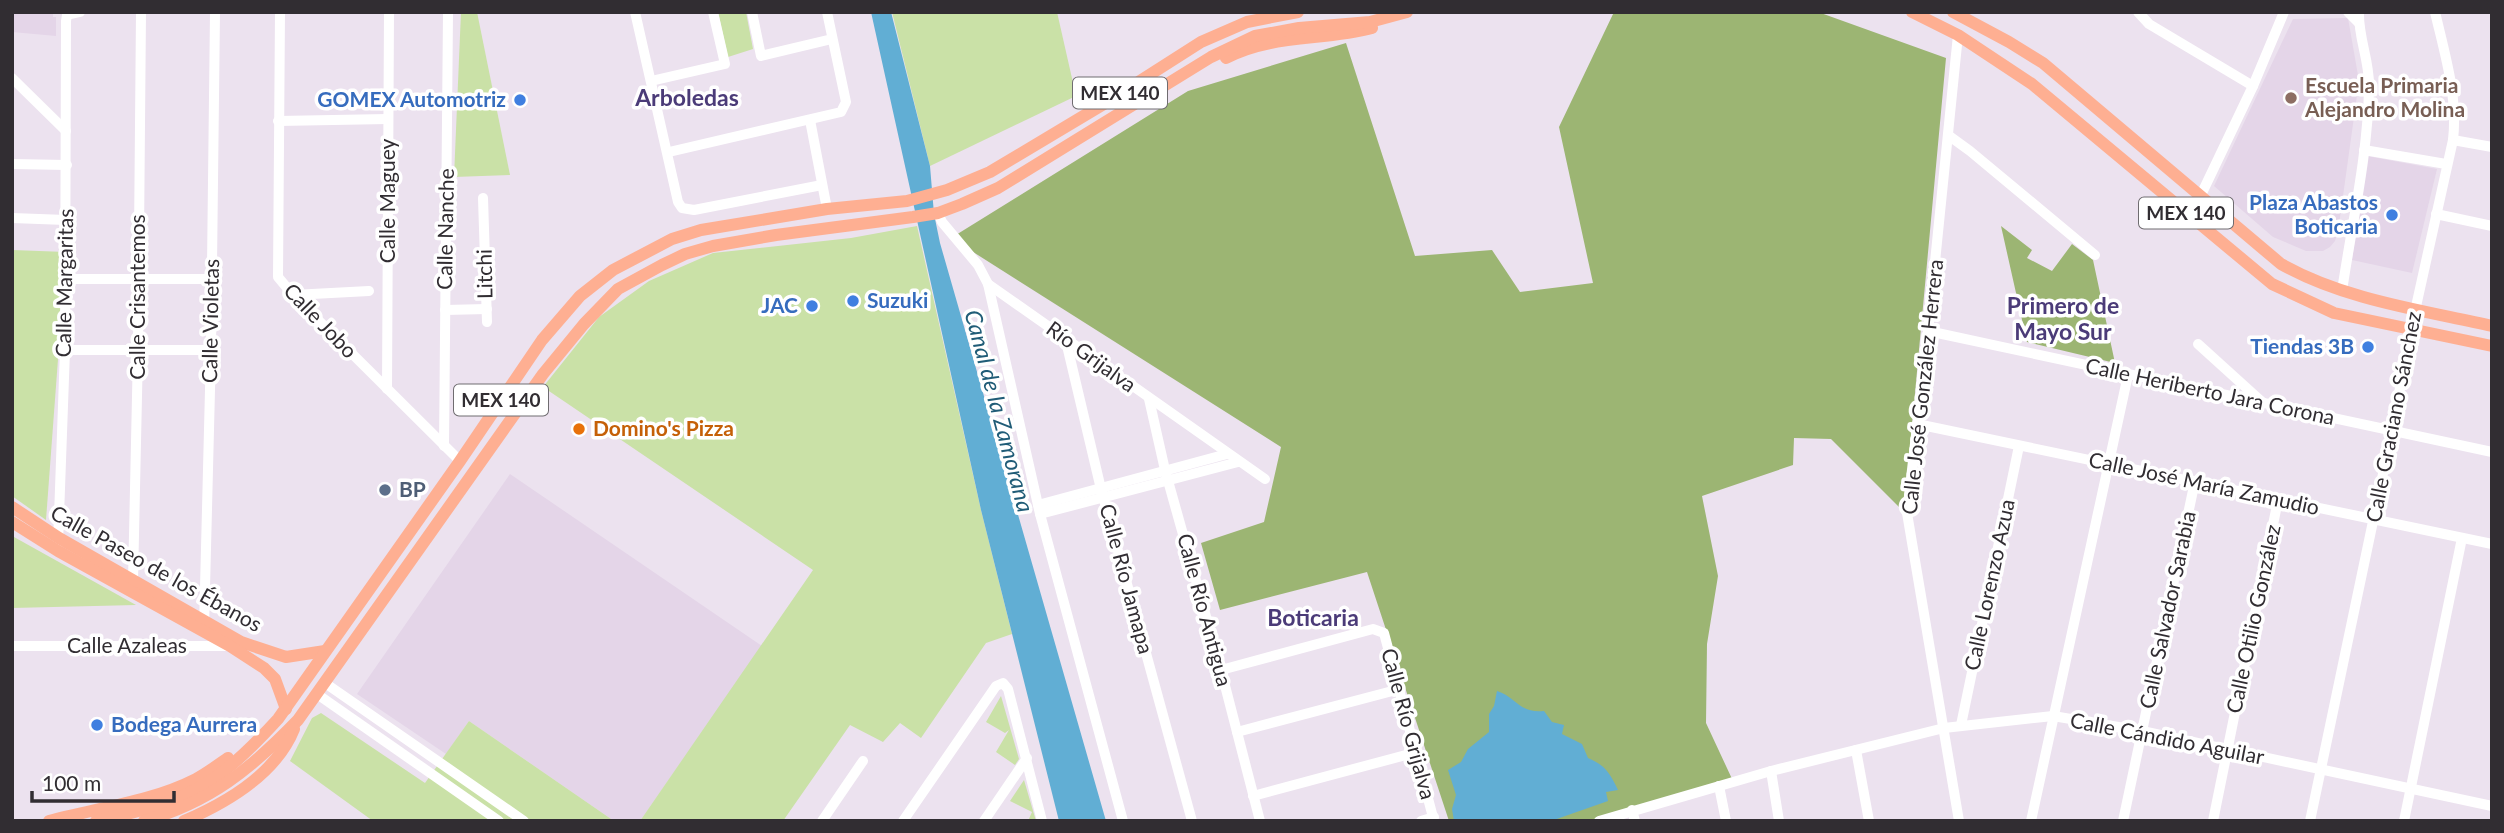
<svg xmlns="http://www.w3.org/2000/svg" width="2504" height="833" font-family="Lato,sans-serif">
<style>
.built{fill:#e4d5e8}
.green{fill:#cae1a7}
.forest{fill:#9cb573}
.water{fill:#61aed4}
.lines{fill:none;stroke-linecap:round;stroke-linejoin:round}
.minor{stroke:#fff;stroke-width:10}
.major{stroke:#feaf92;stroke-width:12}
.education-dot{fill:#8d6e63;stroke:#fff;stroke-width:2.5}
.shop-dot{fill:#3f7fe0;stroke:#fff;stroke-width:2.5}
.food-dot{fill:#e8710a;stroke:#fff;stroke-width:2.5}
.service-dot{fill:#5c6f8a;stroke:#fff;stroke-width:2.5}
.labels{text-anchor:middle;stroke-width:7;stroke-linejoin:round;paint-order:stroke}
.shield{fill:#fff;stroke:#6f6c70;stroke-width:2}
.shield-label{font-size:19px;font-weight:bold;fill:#312d32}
.education-label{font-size:21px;font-weight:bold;fill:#785e54;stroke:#fff;text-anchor:start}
.shop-label{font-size:21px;font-weight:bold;fill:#366cbe;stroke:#fff;text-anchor:end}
.street-label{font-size:21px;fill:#312d32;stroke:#fff}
.food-label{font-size:21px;font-weight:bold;fill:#c56008;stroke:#fff;text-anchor:start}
.service-label{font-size:21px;font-weight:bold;fill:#4e5e75;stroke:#fff;text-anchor:start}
.neighbourhood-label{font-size:23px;font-weight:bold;fill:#4b3b78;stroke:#fff}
.water-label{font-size:23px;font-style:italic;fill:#205c77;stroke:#fff}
</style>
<rect width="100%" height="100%" fill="#ece2ef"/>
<g class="built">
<path d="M12 12H53V17H56V36L12 32Z"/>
<path d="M2348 18 2359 81 2338 232 2335 241 2330 247 2323 251H2306L2273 237 2214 186 2293 19Z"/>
<path d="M2367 156 2437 169 2412 273 2352 260Z"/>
<path d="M510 474 762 646 640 821H614L469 721 446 754 357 694Z"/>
</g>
<g class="green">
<path d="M461 12H477L510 175 454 177Z"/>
<path d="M718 12H746L753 49 728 57Z"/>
<path d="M892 12H1057L1076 96 930 166Z"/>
<path d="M917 226 981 510 1012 634 986 643 921 738 900 723 883 742 850 725 783 821H640L813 570 543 387 599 317 649 281 713 253 851 238Z"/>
<path d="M12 250 66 252 46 520 12 496Z"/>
<path d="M12 536 14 537 136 605 12 608Z"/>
<path d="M1001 696 1019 759 1015 765 996 752 1009 730 1005 733 986 722Z"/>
<path d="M321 713 425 783 469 721 614 821H373L290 761 312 718Z"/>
<path d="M1024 780 1036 821H1028L1032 812 1010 801Z"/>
</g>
<g class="forest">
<path d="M1614 12H1818L1946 58 1904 512 1831 439 1794 438 1793 465 1702 496 1718 576 1707 644 1706 723 1733 781 1593 821H1449L1367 572 1220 610 1201 543 1264 522 1281 447 951 238 1188 91 1346 43 1415 256 1492 250 1520 292 1593 283 1559 127Z"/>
<path d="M2001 226 2032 250 2027 258 2052 271 2072 244 2093 260 2115 363 2027 342Z"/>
</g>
<g class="water">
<path d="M871 12H891L930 166 934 214 940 243 1106 821H1059L981 510Z"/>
<path d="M1497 691C1516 697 1520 714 1544 711L1552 722 1564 725 1562 734 1582 744 1588 758C1605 765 1610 773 1618 790L1606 792 1608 801 1551 821H1454L1452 809 1456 795 1448 770 1461 762 1468 749 1489 732V714L1494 706Z"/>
</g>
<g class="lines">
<g class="minor">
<path d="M280 12 278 277 293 295 460 461"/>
<path d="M635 12 678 202 682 208 694 210 822 185"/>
<path d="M752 12 761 56 832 39"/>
<path d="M2138 12 2149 24 2253 86"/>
<path d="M2348 12 2359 23"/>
<path d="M1958 35 1928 331 1907 513 1959 821"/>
<path d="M12 78 66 131"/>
<path d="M651 81 725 64 713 12"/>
<path d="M810 120 827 209"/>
<path d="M278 121 388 119"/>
<path d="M1948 135 1970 151 2095 255"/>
<path d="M2453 140 2492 147"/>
<path d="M2364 150 2446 164"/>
<path d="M669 152 841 112 846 102 827 12"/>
<path d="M12 164 67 165"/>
<path d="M2201 195 2253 86 2284 12"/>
<path d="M483 198 487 322"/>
<path d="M938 213 942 222 978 265 988 284 1265 479"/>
<path d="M2436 214 2492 226"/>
<path d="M12 218 66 220"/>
<path d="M65 279H211"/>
<path d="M988 284 1040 514 1123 821"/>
<path d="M2342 291C2352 223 2368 155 2369 87 2370 62 2358 37 2359 12"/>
<path d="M293 295 369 291"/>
<path d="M445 310 487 309"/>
<path d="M1928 331 2492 452"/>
<path d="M1065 337 1101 489 1192 821"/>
<path d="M2198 344 2262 402"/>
<path d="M65 350H211"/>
<path d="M387 389 389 12"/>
<path d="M1149 399 1165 470 1221 670 1260 821"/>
<path d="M1917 424 2492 544"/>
<path d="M444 446 448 12"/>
<path d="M1038 505 1227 454"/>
<path d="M1040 514 1238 462"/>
<path d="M58 544 65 350 66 21 67 15 80 12"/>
<path d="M133 581 138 350 141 12"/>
<path d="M204 628 211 350 215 12"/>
<path d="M12 646H229"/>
<path d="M1221 670 1373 629 1384 633 1434 821"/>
<path d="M325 683 524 821"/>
<path d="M317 694 499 821"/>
<path d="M1961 725 2019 446"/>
<path d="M1237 732 1400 689"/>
<path d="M1856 750 1869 821"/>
<path d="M1771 771 1779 821"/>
<path d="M1719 786 1726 821"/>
<path d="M1253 796 1417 752"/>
<path d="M1632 810 1635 821"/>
<path d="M822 821 863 761"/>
<path d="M903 821 996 686 1003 683 1008 689 1042 821"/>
<path d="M984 821 1027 758"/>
<path d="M1421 821 1434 817"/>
<path d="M1599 821 1771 771 1944 728 2053 716 2142 731 2492 806"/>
<path d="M2031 821 2128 375"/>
<path d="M2123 821 2195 481"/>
<path d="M2213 821 2278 500"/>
<path d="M2310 821 2392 431 2411 329 2453 140C2458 96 2445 55 2435 12"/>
<path d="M2404 821 2462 538"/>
</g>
<g class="major">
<path d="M1912 12 1958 35 2032 84 2272 284 2334 313 2492 346"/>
<path d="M1953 12 2009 42 2043 63 2281 264C2345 300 2421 310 2492 326"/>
<path d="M1226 58C1271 34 1324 41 1372 28"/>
<path d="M12 507 59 538 241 642 286 657 325 651"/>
<path d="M12 522 58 551 230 646 264 668 275 679 286 709"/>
<path d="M49 821C97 808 151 802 196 779 207 773 218 765 228 758"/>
<path d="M96 821C119 815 143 811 165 803 212 788 246 754 278 719L460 461 542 340 580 296 613 270 672 239 701 230 827 209 907 201 947 190 990 172 1107 102 1201 42 1247 22 1298 12"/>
<path d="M144 821C210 802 251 769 298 720L543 374 584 324 618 289 662 265 685 254 713 246 776 235 913 217 938 213 962 204 998 188 1211 57 1255 36 1299 28 1370 22 1407 12"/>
<path d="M184 821C226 803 276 774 294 729"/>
</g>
</g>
<circle class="education-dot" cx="2291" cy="98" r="7"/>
<g class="shop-dot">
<circle cx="520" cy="100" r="7"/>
<circle cx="2392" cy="215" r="7"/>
<circle cx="853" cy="301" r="7"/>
<circle cx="812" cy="306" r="7"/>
<circle cx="2368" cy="347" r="7"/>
<circle cx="97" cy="725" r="7"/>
</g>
<circle class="food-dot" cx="579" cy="429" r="7"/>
<circle class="service-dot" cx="385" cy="490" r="7"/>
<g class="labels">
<g class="shield">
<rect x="1073" y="77.5" width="94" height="31" rx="5"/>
<rect x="2139" y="197.5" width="94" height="31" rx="5"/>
<rect x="454" y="384.5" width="94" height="31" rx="5"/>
</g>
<g class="shield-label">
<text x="1120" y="100">MEX 140</text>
<text x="2186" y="220">MEX 140</text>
<text x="501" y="407">MEX 140</text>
</g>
<g class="education-label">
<text x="2305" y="93">Escuela Primaria<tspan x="2305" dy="24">Alejandro Molina</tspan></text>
</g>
<g class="shop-label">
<text x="506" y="107">GOMEX Automotriz</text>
<text x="2378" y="210">Plaza Abastos<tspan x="2378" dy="24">Boticaria</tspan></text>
<text x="867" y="308" text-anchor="start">Suzuki</text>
<text x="798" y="313">JAC</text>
<text x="2354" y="354">Tiendas 3B</text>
<text x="111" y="732" text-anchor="start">Bodega Aurrera</text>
</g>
<g class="street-label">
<text transform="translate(388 201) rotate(-90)" y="7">Calle Maguey</text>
<text transform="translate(446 229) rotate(-89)" y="7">Calle Nanche</text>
<text transform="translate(485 274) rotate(-91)" y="7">Litchi</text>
<text transform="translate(65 283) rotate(-89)" y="7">Calle Margaritas</text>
<text transform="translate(138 297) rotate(-90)" y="7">Calle Crisantemos</text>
<text transform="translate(211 321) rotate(-89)" y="7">Calle Violetas</text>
<text transform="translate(320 321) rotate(46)" y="7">Calle Jobo</text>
<text transform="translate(1091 357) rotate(36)" y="7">Río Grijalva</text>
<text transform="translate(1923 387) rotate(-84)" y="7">Calle José González Herrera</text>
<text transform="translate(2210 392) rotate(12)" y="7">Calle Heriberto Jara Corona</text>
<text transform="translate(2394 417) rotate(-79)" y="7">Calle Graciano Sánchez</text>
<text transform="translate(2204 484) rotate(12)" y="7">Calle José María Zamudio</text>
<text transform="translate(156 569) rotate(29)" y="7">Calle Paseo de los Ébanos</text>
<text transform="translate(1126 579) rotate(75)" y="7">Calle Río Jamapa</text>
<text transform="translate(1990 585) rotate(-78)" y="7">Calle Lorenzo Azua</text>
<text transform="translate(1204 610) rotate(75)" y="7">Calle Río Antigua</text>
<text transform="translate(2168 610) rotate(-78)" y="7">Calle Salvador Sarabia</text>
<text transform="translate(2254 619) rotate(-78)" y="7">Calle Otilio González</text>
<text x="127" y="653">Calle Azaleas</text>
<text transform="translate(1408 724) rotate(75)" y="7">Calle Río Grijalva</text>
<text transform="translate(2167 739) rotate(11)" y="7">Calle Cándido Aguilar</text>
</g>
<g class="food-label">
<text x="593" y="436">Domino's Pizza</text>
</g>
<g class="service-label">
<text x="399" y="497">BP</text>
</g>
<g class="neighbourhood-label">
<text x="687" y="106">Arboledas</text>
<text x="2063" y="314">Primero de<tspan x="2063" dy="26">Mayo Sur</tspan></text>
<text x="1313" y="626">Boticaria</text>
</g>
<g class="water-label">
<text transform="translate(999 411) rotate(75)" y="8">Canal de la Zamorana</text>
</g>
</g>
<rect width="2504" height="833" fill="none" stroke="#312d32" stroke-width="28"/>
<path d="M32 791v10h142v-10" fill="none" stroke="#312d32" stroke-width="3.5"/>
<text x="42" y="791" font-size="21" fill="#312d32" stroke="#ffffff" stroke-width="5" paint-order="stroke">100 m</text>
</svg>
